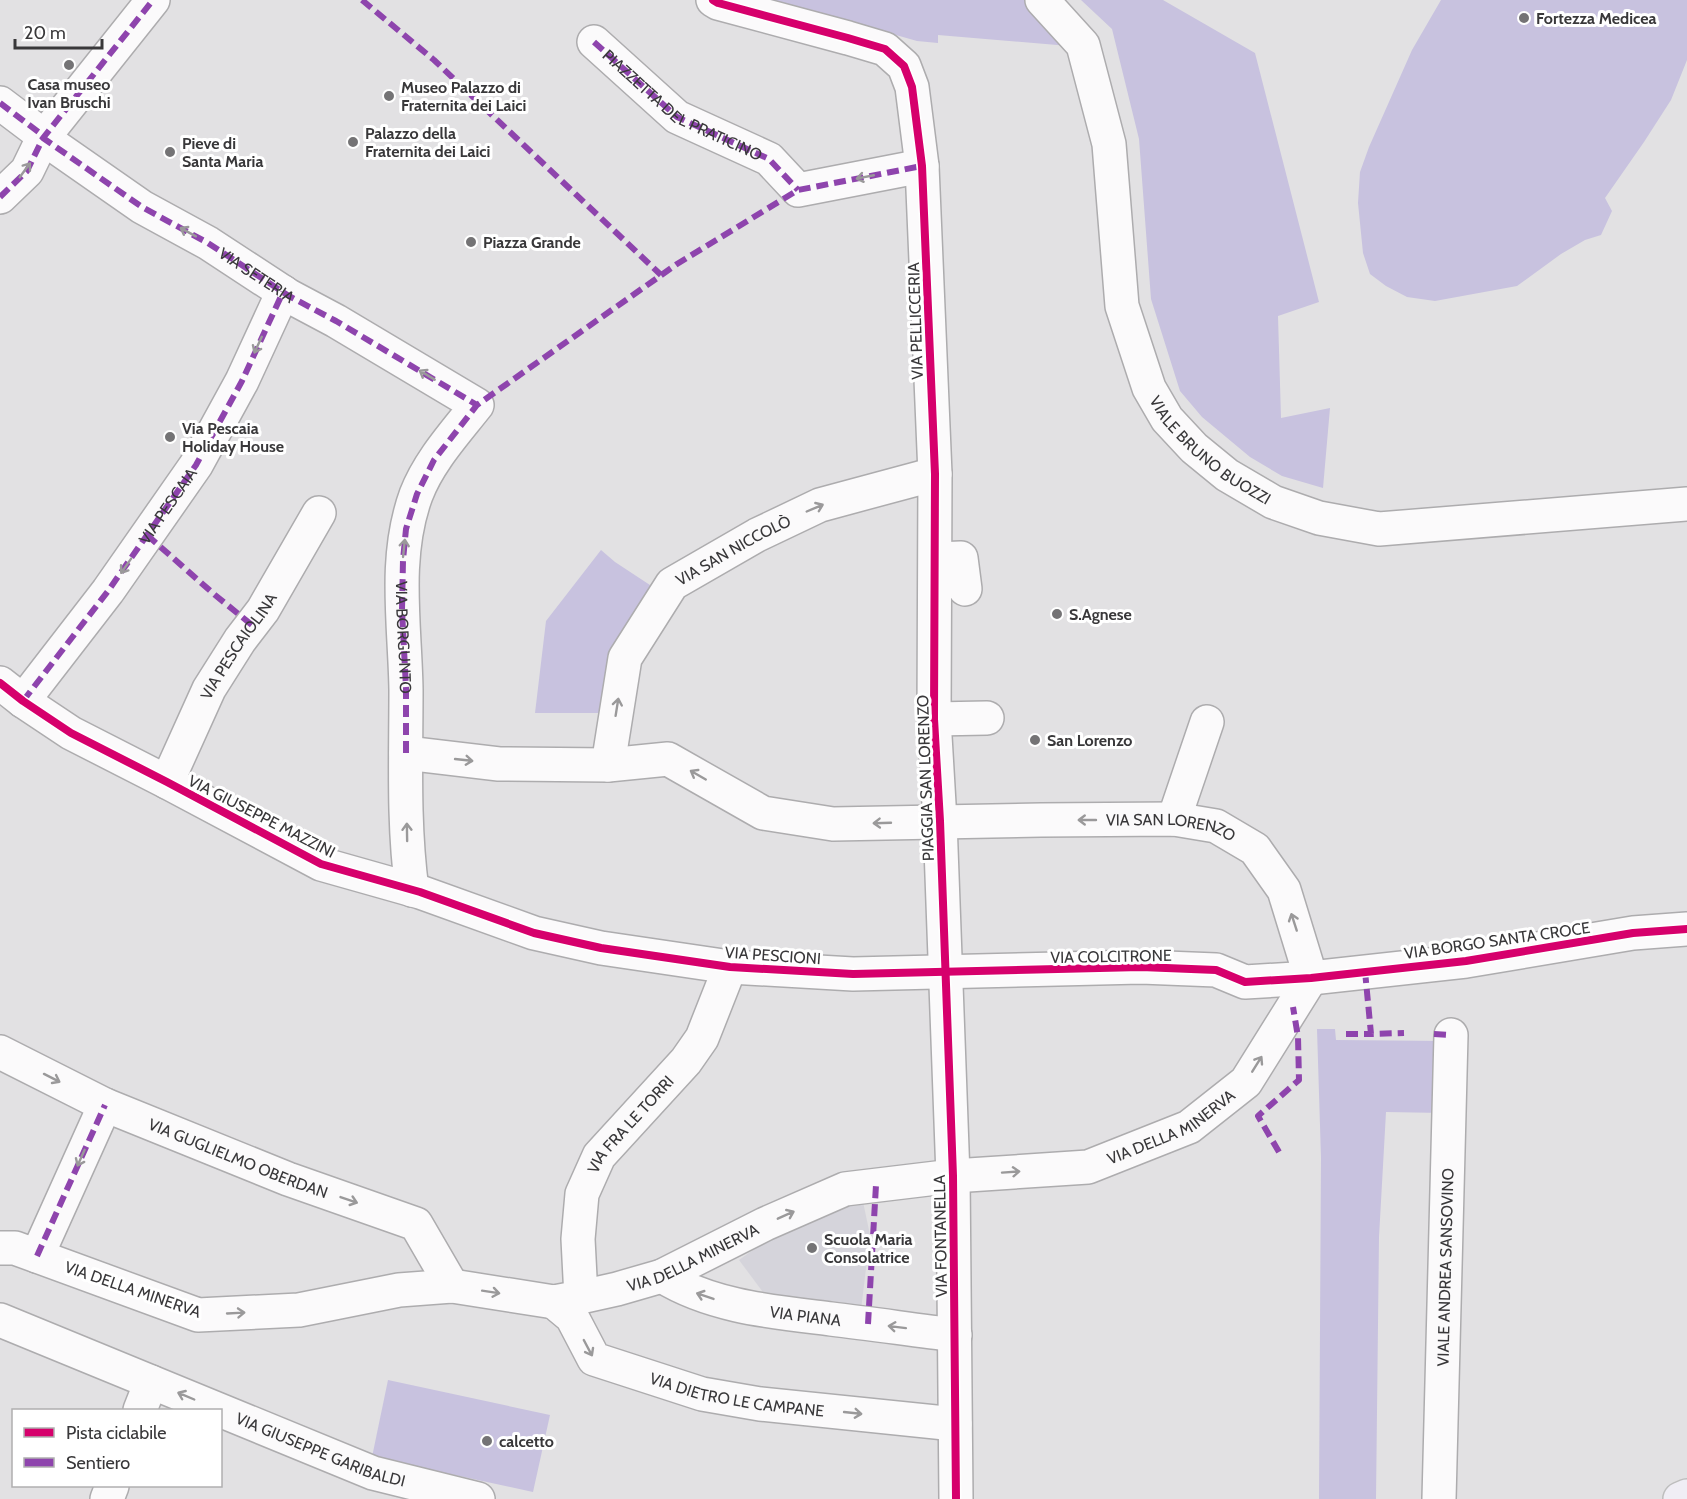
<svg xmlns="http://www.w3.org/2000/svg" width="1687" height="1499" font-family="Cabin,sans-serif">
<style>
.built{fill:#d5d4db}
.green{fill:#c8c2df}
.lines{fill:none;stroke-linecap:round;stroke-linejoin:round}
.minor-casing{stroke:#adacae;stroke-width:36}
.major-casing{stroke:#bebebe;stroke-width:36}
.minor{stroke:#fbfafb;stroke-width:33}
.major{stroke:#f0eef5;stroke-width:33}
.quiet{stroke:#8e44ad;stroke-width:6;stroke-dasharray:12 6;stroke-linecap:butt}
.cycleway-casing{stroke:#fff;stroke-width:11}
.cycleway{stroke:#d6006c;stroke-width:8}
.oneway{stroke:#9a999a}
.poi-dot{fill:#747375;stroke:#fff;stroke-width:2}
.labels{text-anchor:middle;stroke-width:6;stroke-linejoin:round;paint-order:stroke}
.poi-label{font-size:16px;font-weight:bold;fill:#39383a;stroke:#fff;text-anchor:start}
.street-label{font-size:16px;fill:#39383a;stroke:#fff}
</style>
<rect width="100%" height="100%" fill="#e2e1e3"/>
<path class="built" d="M862 1197 870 1235 861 1310 771 1303 739 1260 801 1216Z"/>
<g class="green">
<path d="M773 0H1026L1069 46 938 35V43L917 41Z"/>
<path d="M1081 0H1163L1255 53 1319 302 1278 316 1281 418 1330 408 1323 488 1282 476 1250 457 1202 417 1180 391 1151 299 1139 139 1112 29Z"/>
<path d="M1441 0H1687V60L1671 100 1644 142 1605 198 1612 211 1601 235 1585 240 1561 254 1517 286 1435 301 1407 297 1386 286 1370 274 1363 253 1358 203 1360 172 1369 147 1412 50Z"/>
<path d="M601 550 615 562 656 589 607 713H535L546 621Z"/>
<path d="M1317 1029H1335L1336 1040 1444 1041 1443 1113 1386 1112 1379 1237 1376 1499H1319L1321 1158Z"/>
<path d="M388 1380 550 1415 533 1492 372 1457Z"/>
</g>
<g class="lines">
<defs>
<g id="minor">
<path d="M713 0 718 3 848 38 885 49 904 66 912 87 922 166 935 474 934 719 940 821 953 1176 956 1499"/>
<path id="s1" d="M1042 0 1083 45 1109 144 1122 306 1149 388 1167 419 1194 448 1227 475 1273 502 1319 518 1379 529 1687 504"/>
<path d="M594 42 677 117 769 159 798 190 922 166"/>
<path id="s2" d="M0 103 41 134 43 138 142 207 208 243 289 296 336 321 477 405C455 433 429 461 416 495 393 558 405 625 406 690 406 757 403 824 412 890"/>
<path d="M0 197 27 171 43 138 153 0"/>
<path d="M936 559 961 558 965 589"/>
<path d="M0 683 23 701 71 733 167 782 321 864 420 892 534 933 601 948 730 967 853 974 1141 967 1216 970 1245 982 1311 978 1466 961 1633 933 1687 929"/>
<path id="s3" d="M23 701 108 591 196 465 242 381 283 292"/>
<path d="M934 719 987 718"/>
<path id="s4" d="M406 753 499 764 608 765 668 759 763 813 833 824 1041 820 1174 819 1216 826 1255 849 1284 890 1311 978"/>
<path id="s5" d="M608 765 625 658 672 584 757 535 820 505 935 474"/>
<path id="s6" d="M167 782 209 689 240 640 263 610 319 513"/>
<path d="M1174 819 1207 722"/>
<path id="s7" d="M0 1052 105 1105 288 1179 416 1224 452 1286"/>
<path id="s8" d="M0 1248H15L198 1315 299 1310 399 1290 452 1286 554 1302 581 1297 617 1289 662 1276 765 1224 845 1189 953 1176 1088 1167 1189 1127 1246 1082 1311 978"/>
<path d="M37 1256 105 1105"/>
<path id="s9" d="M662 1276C712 1307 774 1312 831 1319 873 1324 914 1330 955 1335"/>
<path id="s10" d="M581 1297 578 1239 582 1194 599 1156 686 1061 702 1038 730 967"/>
<path id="s11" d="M554 1302 572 1317 594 1359 702 1394 760 1404 955 1424"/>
<path id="s12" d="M0 1320 373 1473 478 1499"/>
<path d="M140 1410 151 1382"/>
<path d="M107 1499 112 1486"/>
<path id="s13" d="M1439 1499 1451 1035"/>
</g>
<path id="major" d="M1680 1499 1687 1496"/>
</defs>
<use href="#minor" class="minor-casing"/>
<use href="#major" class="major-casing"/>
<use href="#minor" class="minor"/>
<use href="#major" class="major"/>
<g class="quiet">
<path d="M362 0 434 60 661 275"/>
<path id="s14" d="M594 42 677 117 769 159 798 190"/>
<path id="s15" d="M0 103 41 134 43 138 142 207 208 243 289 296 336 321 477 405"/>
<path d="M0 197 27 171 43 138 153 0"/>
<path d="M147 535 215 595 252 625"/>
<path d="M23 701 108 591 196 465 242 381 283 292"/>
<path d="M406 753V688L402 610 403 560 406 529 417 494 434 460 477 405 677 264 798 190 922 166"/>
<path d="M1365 971 1371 1034 1404 1033"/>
<path d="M1346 1034H1371"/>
<path d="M1434 1034 1451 1035"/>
<path d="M1279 1152 1258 1116 1299 1080 1298 1037 1293 1007"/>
<path d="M37 1256 105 1105"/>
<path d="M868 1324 876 1185"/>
</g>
<defs>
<g id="cycleway">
<path d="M713 0 718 3 848 38 885 49 904 66 912 87 922 166 935 474 934 719 940 821 953 1176 956 1499"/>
<path d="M0 683 23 701 71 733 167 782 321 864 420 892 534 933 601 948 730 967 853 974 1141 967 1216 970 1245 982 1311 978 1466 961 1633 933 1687 929"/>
</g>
</defs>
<use href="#cycleway" class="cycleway-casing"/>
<use href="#cycleway" class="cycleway"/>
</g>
<defs><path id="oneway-shaft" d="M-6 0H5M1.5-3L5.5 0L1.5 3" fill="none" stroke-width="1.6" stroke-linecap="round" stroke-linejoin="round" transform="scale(1.5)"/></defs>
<g class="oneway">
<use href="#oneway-shaft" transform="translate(25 170) rotate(-54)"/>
<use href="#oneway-shaft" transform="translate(865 177) rotate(169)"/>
<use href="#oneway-shaft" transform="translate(188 232) rotate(-151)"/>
<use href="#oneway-shaft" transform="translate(258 345) rotate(115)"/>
<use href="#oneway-shaft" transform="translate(427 375) rotate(-149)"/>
<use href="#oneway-shaft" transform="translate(815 508) rotate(-23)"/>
<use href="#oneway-shaft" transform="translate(404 548) rotate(-84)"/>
<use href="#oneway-shaft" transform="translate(126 566) rotate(125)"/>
<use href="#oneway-shaft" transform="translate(617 707) rotate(-81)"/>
<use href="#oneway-shaft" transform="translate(464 760) rotate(6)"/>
<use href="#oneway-shaft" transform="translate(698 775) rotate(-150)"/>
<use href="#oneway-shaft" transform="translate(1087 820) rotate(180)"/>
<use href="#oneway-shaft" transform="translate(882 823) rotate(178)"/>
<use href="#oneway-shaft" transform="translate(407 832) rotate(-91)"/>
<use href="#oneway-shaft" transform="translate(1294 922) rotate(-108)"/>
<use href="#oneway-shaft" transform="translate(1257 1064) rotate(-58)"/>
<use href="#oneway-shaft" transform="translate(52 1078) rotate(27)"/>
<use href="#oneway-shaft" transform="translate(81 1158) rotate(114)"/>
<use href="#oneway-shaft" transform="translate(1011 1172) rotate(-4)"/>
<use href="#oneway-shaft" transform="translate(349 1200) rotate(19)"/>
<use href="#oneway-shaft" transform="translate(786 1215) rotate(-24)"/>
<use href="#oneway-shaft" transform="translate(491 1292) rotate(9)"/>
<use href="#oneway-shaft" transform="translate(705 1296) rotate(-161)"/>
<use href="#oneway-shaft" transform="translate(236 1313) rotate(-3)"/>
<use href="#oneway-shaft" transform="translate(897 1327) rotate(-173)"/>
<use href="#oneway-shaft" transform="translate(588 1348) rotate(62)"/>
<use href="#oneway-shaft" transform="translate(186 1396) rotate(-157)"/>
<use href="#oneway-shaft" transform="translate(853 1413) rotate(6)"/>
</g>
<g class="poi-dot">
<circle cx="1524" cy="18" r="6"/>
<circle cx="69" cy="65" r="6"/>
<circle cx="389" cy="96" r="6"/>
<circle cx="353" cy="142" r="6"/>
<circle cx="170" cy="152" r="6"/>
<circle cx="471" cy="242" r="6"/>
<circle cx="170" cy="437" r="6"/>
<circle cx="1057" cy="614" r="6"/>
<circle cx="1035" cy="740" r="6"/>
<circle cx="812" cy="1248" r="6"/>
<circle cx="487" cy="1441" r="6"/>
</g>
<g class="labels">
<g class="poi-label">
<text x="1536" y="24">Fortezza Medicea</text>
<text x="69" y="90" text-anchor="middle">Casa museo<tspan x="69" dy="18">Ivan Bruschi</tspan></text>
<text x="401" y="93">Museo Palazzo di<tspan x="401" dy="18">Fraternita dei Laici</tspan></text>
<text x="365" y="139">Palazzo della<tspan x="365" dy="18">Fraternita dei Laici</tspan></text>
<text x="182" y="149">Pieve di<tspan x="182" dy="18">Santa Maria</tspan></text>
<text x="483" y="248">Piazza Grande</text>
<text x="182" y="434">Via Pescaia<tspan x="182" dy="18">Holiday House</tspan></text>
<text x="1069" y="620">S.Agnese</text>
<text x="1047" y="746">San Lorenzo</text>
<text x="824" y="1245">Scuola Maria<tspan x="824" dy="18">Consolatrice</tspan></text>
<text x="499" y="1447">calcetto</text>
</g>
<g class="street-label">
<text dy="6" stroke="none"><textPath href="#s14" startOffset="110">PIAZZETTA DEL PRATICINO</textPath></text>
<text dy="6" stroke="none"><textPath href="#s15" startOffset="310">VIA SETERIA</textPath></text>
<text transform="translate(915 321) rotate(-92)" y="6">VIA PELLICCERIA</text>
<text dy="6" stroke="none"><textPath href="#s1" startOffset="501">VIALE BRUNO BUOZZI</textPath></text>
<text dy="6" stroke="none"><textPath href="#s3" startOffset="243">VIA PESCAIA</textPath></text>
<text dy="6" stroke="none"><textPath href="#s5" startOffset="266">VIA SAN NICCOLÒ</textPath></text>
<text dy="6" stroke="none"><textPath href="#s2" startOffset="819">VIA BORGUNTO</textPath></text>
<text dy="6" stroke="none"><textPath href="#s6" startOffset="154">VIA PESCAIOLINA</textPath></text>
<text transform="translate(925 778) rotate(-92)" y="6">PIAGGIA SAN LORENZO</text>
<text transform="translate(262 816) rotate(27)" y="6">VIA GIUSEPPE MAZZINI</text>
<text dy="6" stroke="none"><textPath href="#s4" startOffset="782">VIA SAN LORENZO</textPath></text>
<text transform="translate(1497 940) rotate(-8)" y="6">VIA BORGO SANTA CROCE</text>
<text transform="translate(773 955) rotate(4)" y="6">VIA PESCIONI</text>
<text transform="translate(1111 956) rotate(-1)" y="6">VIA COLCITRONE</text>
<text dy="6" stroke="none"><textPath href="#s8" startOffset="1220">VIA DELLA MINERVA</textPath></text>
<text dy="6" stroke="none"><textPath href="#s10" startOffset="189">VIA FRA LE TORRI</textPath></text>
<text dy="6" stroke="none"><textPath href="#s7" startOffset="261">VIA GUGLIELMO OBERDAN</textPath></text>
<text transform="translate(940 1236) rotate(-91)" y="6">VIA FONTANELLA</text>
<text dy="6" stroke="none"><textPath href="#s8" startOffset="716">VIA DELLA MINERVA</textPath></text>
<text dy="6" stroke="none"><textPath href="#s13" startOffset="232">VIALE ANDREA SANSOVINO</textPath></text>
<text transform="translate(133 1289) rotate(19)" y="6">VIA DELLA MINERVA</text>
<text dy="6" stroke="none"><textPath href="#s9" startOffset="150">VIA PIANA</textPath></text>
<text dy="6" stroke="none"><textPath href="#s11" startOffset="219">VIA DIETRO LE CAMPANE</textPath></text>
<text dy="6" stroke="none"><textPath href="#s12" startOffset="346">VIA GIUSEPPE GARIBALDI</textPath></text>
</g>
</g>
<rect x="12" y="1409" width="210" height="78" fill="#ffffff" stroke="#b0afb0" stroke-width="1.5"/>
<rect x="24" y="1428" width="30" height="9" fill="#d6006c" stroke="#b0afb0" stroke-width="1.5"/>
<text x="66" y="1439" font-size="18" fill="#39383a">Pista ciclabile</text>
<rect x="24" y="1458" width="30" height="9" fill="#8e44ad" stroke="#b0afb0" stroke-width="1.5"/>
<text x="66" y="1469" font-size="18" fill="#39383a">Sentiero</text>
<path d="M15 39v9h87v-9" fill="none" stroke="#39383a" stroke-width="3"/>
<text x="24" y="39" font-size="18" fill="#39383a" stroke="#ffffff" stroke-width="4.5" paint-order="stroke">20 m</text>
</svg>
